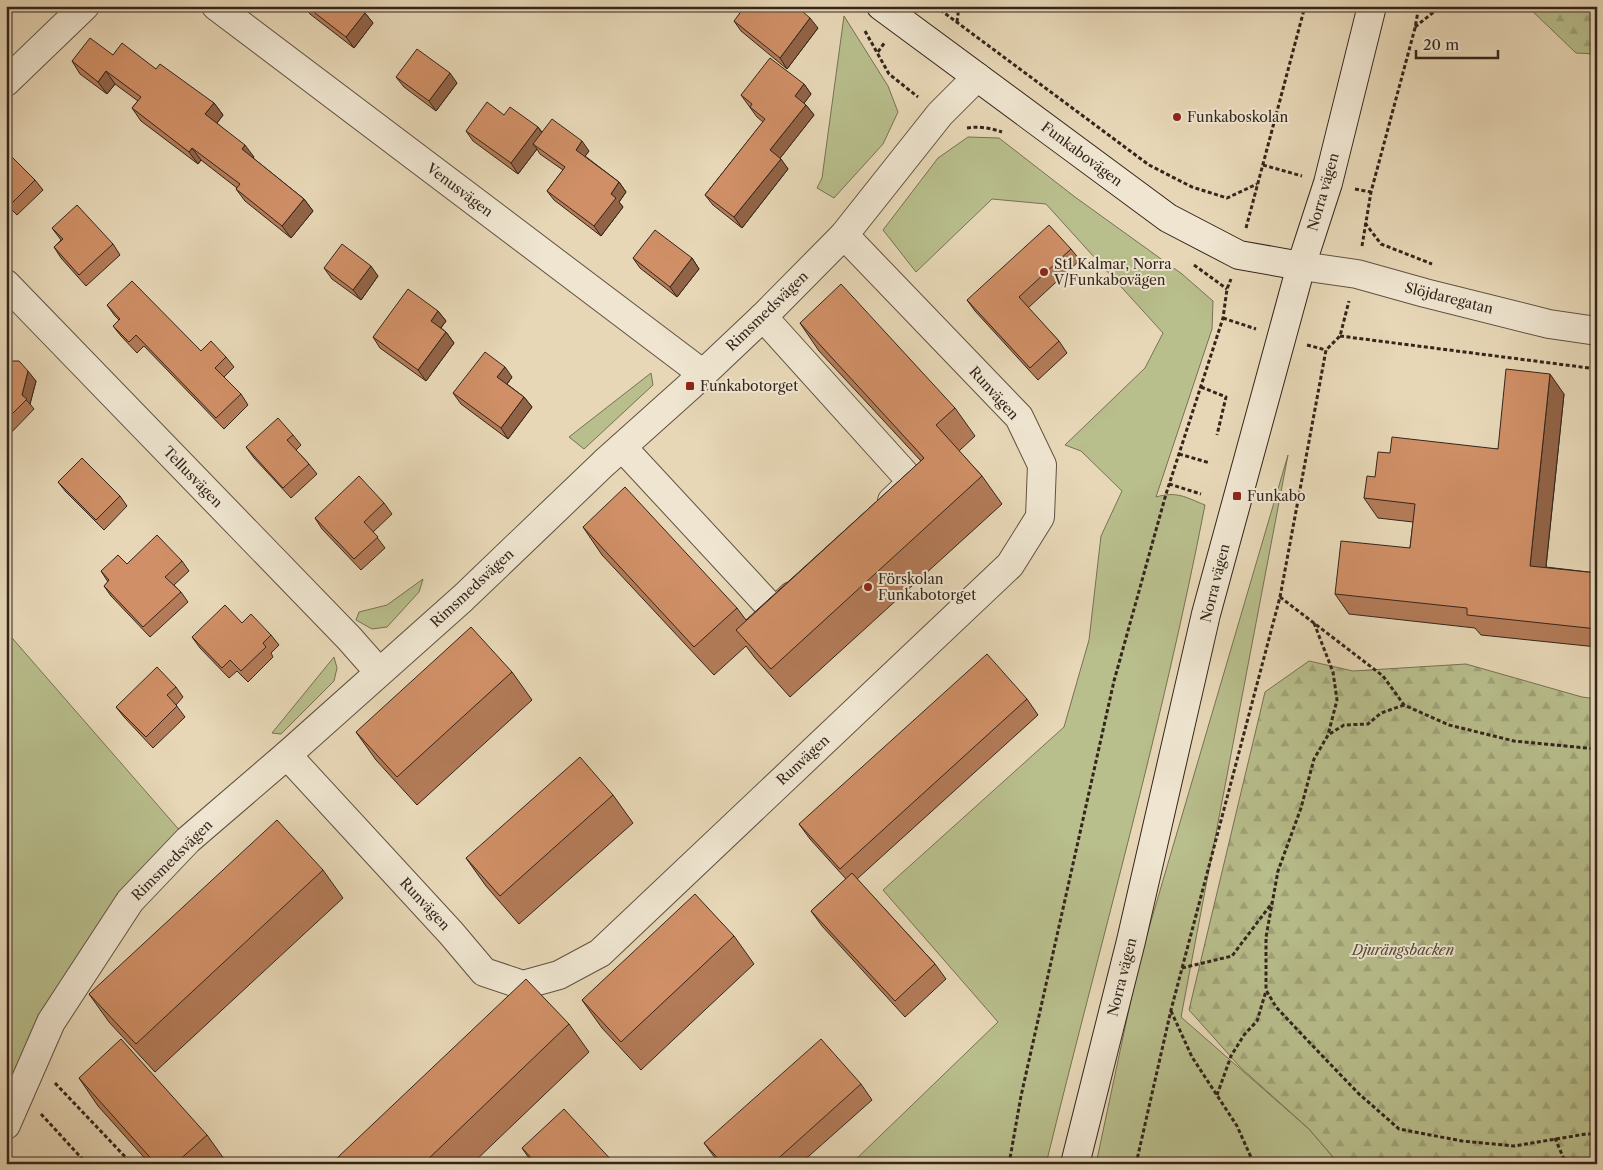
<svg xmlns="http://www.w3.org/2000/svg" width="1603" height="1170" font-family="'Libre Caslon Text',serif">
<style>
.green{fill:#b8be8c;stroke:#767254}
.forest{fill:url(#forest-firs);stroke:#767254}
.lines{fill:none;stroke-linecap:round;stroke-linejoin:round}
.street-casing{stroke:#615242;stroke-width:30}
.secondary-casing{stroke:#34251c;stroke-width:30}
.path{stroke:#34251c;stroke-width:3;stroke-dasharray:4 2.5;stroke-linecap:butt}
.street{stroke:#efe5d0;stroke-width:28}
.secondary{stroke:#efe5d0;stroke-width:28}
.wall{fill:#b37b58;stroke:#34251c}
.shaded-wall{fill:#926447;stroke:#34251c}
.building{fill:#d08f66;stroke:#34251c}
.poi-dot{fill:#8f2418;stroke:#efe5d0;stroke-width:2}
.labels{text-anchor:middle;stroke-width:4;stroke-linejoin:round;paint-order:stroke}
.poi-label{font-size:14px;fill:#34251c;stroke:#efe5d0;text-anchor:start}
.street-label{font-size:14px;fill:#34251c;stroke:#efe5d0}
.park-label{font-size:14px;font-style:italic;fill:#554b38;stroke:#efe5d0}
</style>
<defs>
<pattern id="forest-firs" width="22" height="20" patternUnits="userSpaceOnUse" patternTransform="scale(1.25)"><rect width="22" height="20" fill="#b8be8c"/><path d="M5 1l3.5 6h-7zM16 11l3.5 6h-7z" fill="#9fa378"/></pattern>
</defs>
<rect width="100%" height="100%" fill="#e7d7b6"/>
<filter id="stains"><feTurbulence type="fractalNoise" baseFrequency=".004" numOctaves="4"/><feColorMatrix values="0 0 0 0 .2 0 0 0 0 .09 0 0 0 0 .02 0 0 0 .5 -.17"/></filter>
<radialGradient id="worn" r=".72"><stop offset=".6" stop-color="#630" stop-opacity="0"/><stop offset="1" stop-color="#630" stop-opacity=".3"/></radialGradient>
<g class="green">
<path d="M844 16 888 86 898 112 883 144 834 198 817 188 822 178Z"/>
<path d="M968 137 999 138 1075 197 1182 274 1213 301 1212 329 1156 497C1177 491 1185 497 1205 505 1162 727 1100 944 1046 1164H851L998 1022 883 890 1064 727 1089 640 1101 536 1122 491 1081 451 1065 445 1145 368 1163 333 1046 204 992 199 916 272 883 230 938 158Z"/>
<path d="M651 373 653 385 584 449 569 437Z"/>
<path d="M1288 455 1181 1017 1309 1129 1339 1164H1096L1139 962Z"/>
<path d="M423 579 419 592 387 627 372 629 356 620 359 612 387 605Z"/>
<path d="M6 631 188 840 130 901 6 1125Z"/>
<path d="M334 657 337 668 334 681 281 734 272 733Z"/>
</g>
<g class="forest">
<path d="M1527 6H1597V54L1576 53Z"/>
<path d="M1309 661 1353 671 1466 664 1582 697 1597 699V1164H1339L1309 1129 1240 1067 1189 1010 1265 692Z"/>
</g>
<g class="lines">
<defs>
<g id="street">
<path d="M216 6 703 374"/>
<path d="M6 82 85 6"/>
<path d="M1301 266 1357 274 1425 293 1549 324 1597 331"/>
<path d="M6 284 349 638 379 672"/>
<path d="M763 317 912 482 892 501"/>
<path d="M622 447 775 612 792 596"/>
<path d="M287 755 451 933 484 972 523 985 559 975 600 953 1010 565 1040 517 1042 465 1019 417 844 235"/>
<path d="M6 1125 51 1022 130 901 188 840 287 755 463 598 604 463 690 386 763 317 844 235 940 114 977 77"/>
</g>
<g id="secondary">
<path d="M881 6 1168 218 1239 255 1301 266"/>
<path d="M1075 1164 1131 941 1206 614 1301 266 1328 183 1372 6"/>
</g>
</defs>
<use href="#street" class="street-casing"/>
<use href="#secondary" class="secondary-casing"/>
<g class="path">
<path d="M935 6 1149 165 1192 187 1227 198 1257 184"/>
<path d="M957 22 959 6"/>
<path d="M1415 27 1441 6"/>
<path d="M865 31 889 74 918 97"/>
<path d="M878 52 885 42"/>
<path d="M967 128C979 126 990 128 1002 132"/>
<path d="M1263 165 1302 176"/>
<path d="M1355 189 1371 192"/>
<path d="M1365 223 1381 244 1432 264"/>
<path d="M1246 228 1305 6"/>
<path d="M1362 246 1371 192 1415 28 1419 6"/>
<path d="M1194 265 1227 289"/>
<path d="M1223 318 1256 329"/>
<path d="M1340 336 1597 369"/>
<path d="M1307 345 1326 350"/>
<path d="M1201 387 1226 397 1217 435"/>
<path d="M1179 454 1210 463"/>
<path d="M1169 484 1201 494"/>
<path d="M1280 597 1383 676 1404 705 1449 725 1514 741 1597 749"/>
<path d="M1314 623 1333 672 1337 700 1328 735"/>
<path d="M1404 705 1381 713 1368 724 1344 725 1328 735 1314 759 1301 808 1278 871 1266 937V990L1276 1007 1310 1043 1358 1093 1399 1129 1462 1141 1514 1146 1586 1134H1597"/>
<path d="M1182 968 1232 956 1272 903"/>
<path d="M1171 1011 1192 1057 1237 1126 1254 1164"/>
<path d="M55 1083 132 1164"/>
<path d="M1217 1095 1231 1056 1244 1035 1257 1021 1266 991"/>
<path d="M41 1114 87 1164"/>
<path d="M1555 1138 1566 1164"/>
<path d="M1009 1164 1021 1096 1114 681 1166 494 1223 318 1227 289 1231 279"/>
<path d="M1136 1164 1171 1010 1280 597 1326 350 1340 336 1349 301"/>
</g>
<use href="#street" class="street"/>
<use href="#secondary" class="secondary"/>
</g>
<g class="wall">
<path d="M305 6H357L365 13 373 23 354 48 310 14Z"/>
<path d="M734 21 818 28 787 69 741 31Z"/>
<path d="M113 55 156 69 214 103 223 115 217 123 254 157 253 158 304 199 313 211 291 238 245 201 236 189 237 188 201 160 198 164 141 121 132 108 138 101 115 84 107 94 80 74 72 61Z"/>
<path d="M396 77 457 83 436 111 404 87Z"/>
<path d="M804 84 811 94 804 103 806 105 814 115 780 158 788 169 742 228 713 205 705 195 763 122 757 117 741 95Z"/>
<path d="M504 115 538 127 542 132 589 151 585 156 619 182 626 192 619 202 623 207 601 236 554 200 547 191 563 170 540 154 537 149 518 174 473 141 466 131Z"/>
<path d="M6 151 35 180 43 190 17 215 6 204Z"/>
<path d="M52 228 113 244 120 255 86 286 61 258 54 247 61 240Z"/>
<path d="M1071 249 1080 260 1028 308 1059 341 1067 353 1038 380 975 311 967 300Z"/>
<path d="M633 258H692L699 269 677 297 640 268Z"/>
<path d="M324 268 378 276 361 300 332 279Z"/>
<path d="M107 305 201 351 226 357 234 367 224 377 241 394 248 405 224 429 144 346 137 353 121 336 113 326 119 320 115 316Z"/>
<path d="M438 311 446 321 441 328 446 332 454 343 426 381 380 348 373 337Z"/>
<path d="M800 323 955 408 975 436 959 451 982 476 1002 504 790 697 755 658 746 646 714 675 602 555 583 527 737 608 746 620 921 461 819 351Z"/>
<path d="M6 361 36 381 30 404 34 409 6 438Z"/>
<path d="M512 377 507 384 524 397 532 407 508 439 461 404 453 393Z"/>
<path d="M1564 394 1546 567 1597 573V647L1481 635 1475 628 1349 614 1335 594 1410 548 1413 522 1378 518 1364 498 1375 477 1390 453 1498 449Z"/>
<path d="M293 435 301 445 296 450 309 464 317 474 291 498 254 458 246 447Z"/>
<path d="M58 482 120 496 127 506 104 530 66 492Z"/>
<path d="M384 503 392 514 373 532 385 548 361 570 322 529 315 518Z"/>
<path d="M182 561 189 571 174 585 181 592 188 602 150 637 111 596 104 586 108 582 101 571 127 564Z"/>
<path d="M242 623 271 635 279 645 271 653 273 657 248 682 237 671 229 678 200 648 192 637Z"/>
<path d="M512 672 532 700 417 805 376 760 356 732Z"/>
<path d="M176 687 183 697 176 705 185 717 153 748 124 717 116 707Z"/>
<path d="M1027 699 1038 715 857 879 935 964 946 979 905 1017 822 926 811 911 846 879 810 839 799 824Z"/>
<path d="M613 795 633 823 519 924 486 886 466 858Z"/>
<path d="M323 870 343 898 155 1072 109 1022 89 994Z"/>
<path d="M734 936 754 964 641 1070 602 1028 582 1000Z"/>
<path d="M569 1024 589 1052 472 1164H339L336 1159Z"/>
<path d="M79 1078 207 1135 227 1163 150 1164 98 1106Z"/>
<path d="M861 1084 872 1100 800 1164H720L715 1158 704 1143Z"/>
<path d="M522 1148 615 1164H533Z"/>
</g>
<g class="shaded-wall">
<path d="M365 13 373 23 354 48 346 37Z"/>
<path d="M810 18 818 28 787 69 780 58Z"/>
<path d="M106 71 115 84 107 94 98 82Z"/>
<path d="M450 73 457 83 436 111 429 101Z"/>
<path d="M804 84 811 94 802 106 795 96Z"/>
<path d="M214 103 223 115 214 127 205 114Z"/>
<path d="M806 105 814 115 778 161 770 150Z"/>
<path d="M538 127 545 138 533 144 537 149 518 174 511 163Z"/>
<path d="M582 141 589 151 583 159 576 150Z"/>
<path d="M245 145 254 157 251 161 242 149Z"/>
<path d="M192 148 201 160 198 164 189 152Z"/>
<path d="M781 159 788 169 742 228 734 217Z"/>
<path d="M619 182 626 192 619 202 623 207 601 236 594 226 611 194Z"/>
<path d="M304 199 313 211 291 238 282 226Z"/>
<path d="M692 258 699 269 677 297 670 287Z"/>
<path d="M371 266 378 276 361 300 353 290Z"/>
<path d="M438 311 446 321 438 331 431 321Z"/>
<path d="M446 332 454 343 426 381 418 370Z"/>
<path d="M505 367 512 377 505 387 497 377Z"/>
<path d="M28 371 36 381 30 404 22 395Z"/>
<path d="M1550 374 1564 394 1544 585 1530 566Z"/>
<path d="M524 397 532 407 508 439 501 428Z"/>
</g>
<g class="building">
<path d="M306 6H357L365 13 346 37Z"/>
<path d="M745 6H796L810 18 780 58 734 21Z"/>
<path d="M90 38 113 55 122 43 156 69 160 64 214 103 205 114 245 145 242 149 304 199 282 226 236 189 240 184 192 148 189 152 132 108 141 97 106 71 98 82 72 61Z"/>
<path d="M417 49 450 73 429 101 396 77Z"/>
<path d="M770 58 804 84 795 96 806 105 770 150 781 159 734 217 705 195 765 119 750 107 752 104 741 95Z"/>
<path d="M487 102 504 115 510 107 538 127 511 163 466 131Z"/>
<path d="M552 119 582 141 576 150 619 182 611 194 616 198 594 226 547 191 565 167 533 144Z"/>
<path d="M6 151 35 180 10 205 6 201Z"/>
<path d="M77 205 113 244 79 275 54 247 63 239 52 228Z"/>
<path d="M1049 225 1071 249 1019 297 1059 341 1030 368 967 300Z"/>
<path d="M655 230 692 258 670 287 633 258Z"/>
<path d="M342 244 371 266 353 290 324 268Z"/>
<path d="M132 281 201 351 211 341 226 357 215 368 241 394 216 418 136 335 129 342 113 326 120 319 107 305Z"/>
<path d="M841 284 955 408 936 425 982 476 771 669 736 630 924 458 800 323Z"/>
<path d="M408 289 438 311 431 321 446 332 418 370 373 337Z"/>
<path d="M485 352 505 367 497 377 524 397 501 428 453 393Z"/>
<path d="M6 361H19L28 371 22 395 27 399 6 420Z"/>
<path d="M1506 369 1550 374 1530 566 1597 573V629L1467 615V608L1335 594 1341 541 1410 548 1415 504 1364 498 1367 476 1375 477 1378 452 1390 453 1392 437 1498 449Z"/>
<path d="M278 418 293 435 287 440 309 464 283 488 246 447Z"/>
<path d="M82 458 120 496 96 520 58 482Z"/>
<path d="M359 476 384 503 364 522 378 537 354 559 315 518Z"/>
<path d="M625 487 737 608 694 647 583 527Z"/>
<path d="M157 535 182 561 165 577 181 592 143 627 104 586 109 580 101 571 118 555 127 564Z"/>
<path d="M225 605 242 623 251 614 271 635 263 643 266 647 241 671 230 660 222 668 192 637Z"/>
<path d="M471 627 512 672 397 777 356 732Z"/>
<path d="M987 654 1027 699 840 869 799 824Z"/>
<path d="M157 667 176 687 167 695 177 706 146 737 116 707Z"/>
<path d="M580 757 613 795 500 896 466 858Z"/>
<path d="M277 820 323 870 136 1044 89 994Z"/>
<path d="M852 873 935 964 895 1001 811 911Z"/>
<path d="M695 894 734 936 621 1042 582 1000Z"/>
<path d="M526 979 569 1024 423 1164H340L336 1159Z"/>
<path d="M121 1039 207 1135 175 1164H156L79 1078Z"/>
<path d="M821 1039 861 1084 772 1164H723L704 1143Z"/>
<path d="M564 1109 615 1164H537L522 1148Z"/>
</g>
<g class="poi-dot">
<circle cx="1177" cy="117" r="5"/>
<circle cx="1044" cy="272" r="5"/>
<rect x="685" y="381" width="10" height="10" rx="2.5"/>
<rect x="1232" y="491" width="10" height="10" rx="2.5"/>
<circle cx="868" cy="587" r="5"/>
</g>
<g class="labels">
<g class="poi-label">
<text x="1187" y="122">Funkaboskolan</text>
<text x="1054" y="269">St1 Kalmar, Norra<tspan x="1054" dy="16">V/Funkabovägen</tspan></text>
<text x="700" y="391">Funkabotorget</text>
<text x="1247" y="501">Funkabo</text>
<text x="878" y="584">Förskolan<tspan x="878" dy="16">Funkabotorget</tspan></text>
</g>
<g class="street-label">
<text transform="translate(1082 154) rotate(37)" y="5">Funkabovägen</text>
<text transform="translate(460 190) rotate(37)" y="5">Venusvägen</text>
<text transform="translate(1323 192) rotate(-74)" y="5">Norra vägen</text>
<text transform="translate(1449 298) rotate(14)" y="5">Slöjdaregatan</text>
<text transform="translate(767 311) rotate(-44)" y="5">Rimsmedsvägen</text>
<text transform="translate(994 393) rotate(48)" y="5">Runvägen</text>
<text transform="translate(193 477) rotate(46)" y="5">Tellusvägen</text>
<text transform="translate(1215 583) rotate(-76)" y="5">Norra vägen</text>
<text transform="translate(472 588) rotate(-43)" y="5">Rimsmedsvägen</text>
<text transform="translate(803 760) rotate(-43)" y="5">Runvägen</text>
<text transform="translate(172 860) rotate(-45)" y="5">Rimsmedsvägen</text>
<text transform="translate(425 904) rotate(47)" y="5">Runvägen</text>
<text transform="translate(1122 977) rotate(-76)" y="5">Norra vägen</text>
</g>
<g class="park-label">
<text x="1403" y="955">Djurängsbacken</text>
</g>
</g>
<rect width="1603" height="1170" fill="none" stroke="#e7d7b6" stroke-width="25"/>
<rect x="8" y="8" width="1588" height="1155" fill="none" stroke="#34251c" stroke-width="2.5"/>
<rect x="12" y="12" width="1578" height="1145" fill="none" stroke="#34251c"/>
<path d="M1416 50v8h82v-8" fill="none" stroke="#34251c" stroke-width="2.5"/>
<text x="1423" y="50" font-size="15" fill="#34251c" stroke="#efe5d0" stroke-width="4" paint-order="stroke">20 m</text>
<rect width="100%" height="100%" filter="url(#stains)"/>
<rect width="100%" height="100%" fill="url(#worn)"/>
</svg>
